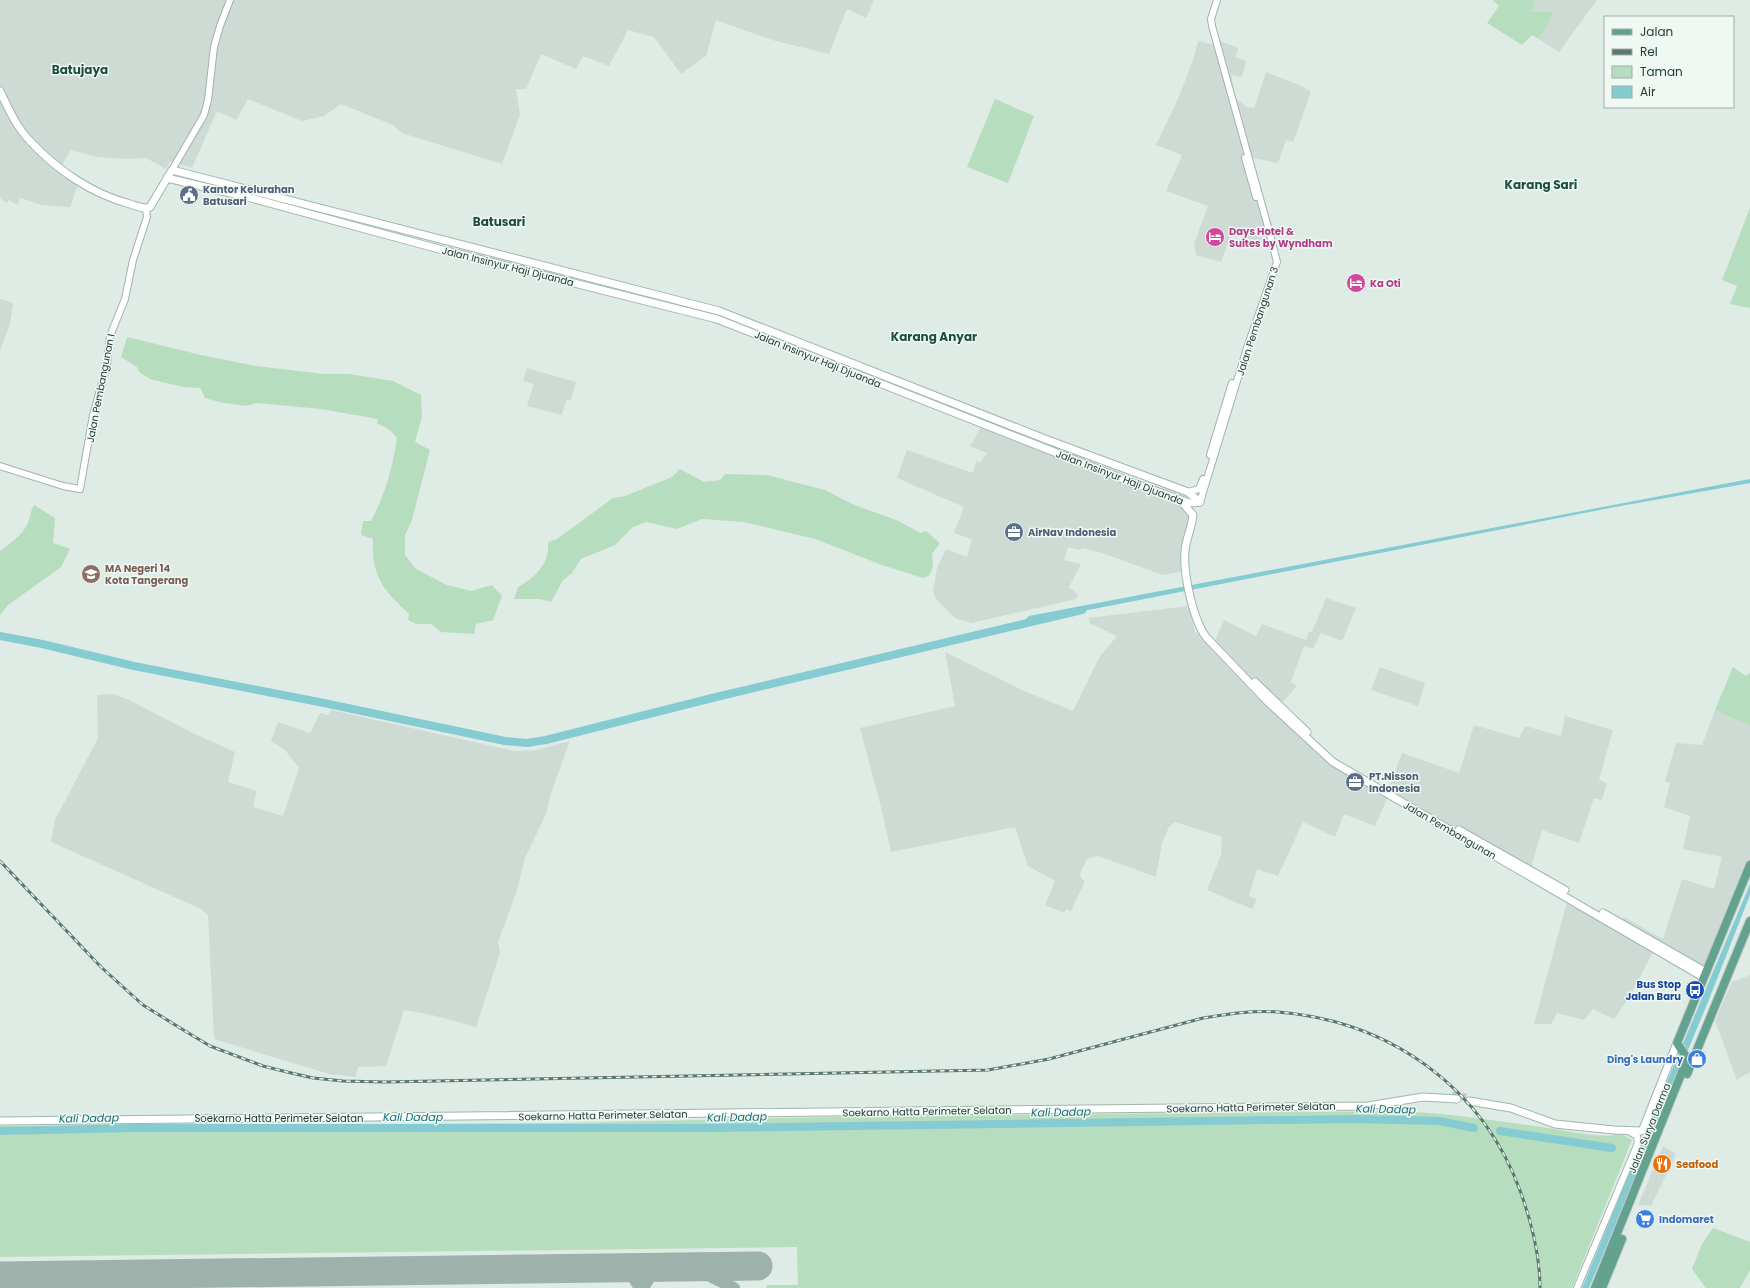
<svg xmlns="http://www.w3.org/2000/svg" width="1750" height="1288" font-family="Poppins,sans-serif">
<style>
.built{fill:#cedbd4}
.green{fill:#b7ddbf}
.water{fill:#85cbd2}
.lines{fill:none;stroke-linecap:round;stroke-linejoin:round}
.river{stroke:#85cbd2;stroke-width:8}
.taxiway{stroke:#9cb2aa;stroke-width:12}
.runway{stroke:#9cb2aa;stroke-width:29}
.secondary-tunnel{stroke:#b9c8c1;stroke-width:7;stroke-dasharray:7 3.5;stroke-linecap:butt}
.tertiary-casing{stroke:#a2b3ac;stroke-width:8}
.secondary-casing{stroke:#9eb7ad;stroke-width:9}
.primary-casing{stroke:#c1c8c6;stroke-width:10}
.tertiary{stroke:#fff;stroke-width:6}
.secondary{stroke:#fff;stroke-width:7}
.primary{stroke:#62a28e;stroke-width:8}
.rail-casing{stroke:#5a786e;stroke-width:3}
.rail{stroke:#f0f8f3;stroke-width:1.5;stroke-dasharray:4.5;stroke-linecap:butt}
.labels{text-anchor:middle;stroke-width:3;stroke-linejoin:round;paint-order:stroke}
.service-label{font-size:10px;font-weight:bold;fill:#4e5e75;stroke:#f0f8f3;text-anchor:start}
.hotel-label{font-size:10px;font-weight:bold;fill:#b23c85;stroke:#f0f8f3;text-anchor:start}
.street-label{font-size:10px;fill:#203c33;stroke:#f0f8f3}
.education-label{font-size:10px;font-weight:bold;fill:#785e54;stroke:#f0f8f3;text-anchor:start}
.transit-label{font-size:10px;font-weight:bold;fill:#164399;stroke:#f0f8f3;text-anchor:end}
.shop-label{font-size:10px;font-weight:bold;fill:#366cbe;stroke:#f0f8f3;text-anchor:end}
.food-label{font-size:10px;font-weight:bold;fill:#c56008;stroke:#f0f8f3;text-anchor:start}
.water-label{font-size:11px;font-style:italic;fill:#196f79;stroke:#f0f8f3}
.quarter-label{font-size:12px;font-weight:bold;fill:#1b4e3f;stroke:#f0f8f3}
</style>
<rect width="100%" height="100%" fill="#dfebe5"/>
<g class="built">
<path d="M0 0H874L866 18 847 9 829 54 772 40 716 20 706 56 681 74 654 37 628 30 609 66 583 56 576 69 541 54 526 89H516L520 115 502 164 402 133 393 125 341 104 324 116 302 121 248 99 236 120 217 111 192 168 170 161 166 169 146 158 127 159 97 157 71 150 61 167 79 182 70 207 42 205 20 198 18 205 9 200 6 203 0 198Z"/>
<path d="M1535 0H1597L1559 52 1537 38 1544 31 1532 12Z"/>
<path d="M1198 41 1211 44 1220 41 1238 48 1236 57 1246 61 1245 67 1241 77 1231 75 1236 99 1247 107 1254 108 1266 72 1304 87 1311 92 1293 142 1286 140 1278 163 1253 158 1257 173 1263 207 1278 248 1255 241 1232 232 1221 262 1196 255 1194 244 1208 206 1166 191 1182 155 1156 145 1178 99 1193 60Z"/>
<path d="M0 299 13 303 10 324 0 350Z"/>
<path d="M527 368 576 382 571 399 566 401 562 415 527 406 534 384 523 381Z"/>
<path d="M982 423 1180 500 1190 510 1185 561 1186 571 1163 575 1099 552 1082 548 1080 550 1068 547 1064 560 1081 564 1069 587 1078 595 1076 599 971 623 955 618 936 599 933 591 937 568 946 549 967 557 972 539 954 533 964 507 897 478 907 450 973 473 976 461 980 463 987 453 970 446 979 431Z"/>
<path d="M1326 598 1356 608 1342 641 1321 633 1313 649 1304 646 1291 682 1297 686 1279 706 1214 643 1224 620 1256 636 1262 624 1306 640 1309 631 1312 632Z"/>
<path d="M1188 606 1195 631 1331 763 1388 797 1375 826 1344 814 1335 837 1303 822 1278 876 1257 869 1249 896 1257 899 1252 909 1207 890 1221 855 1222 837 1175 822 1169 827 1162 843 1156 877 1098 856 1087 859 1080 873 1081 878 1085 881 1071 911 1066 909 1064 913 1045 905 1055 881 1028 866 1015 827 891 852 882 811 860 728 955 706 945 652 1022 690 1073 711 1100 656 1117 636 1091 624 1088 618Z"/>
<path d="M1380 667 1425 683 1418 706 1371 690Z"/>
<path d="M114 694 129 700 193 733 235 752 228 782 257 791 253 807 283 816 299 768 285 750 271 741 278 722 310 733 320 713 328 715 331 710 515 751 536 750 570 741 551 793 546 814 525 858 517 890 498 942 500 953 476 1027 432 1015 404 1010 386 1066 358 1067 355 1077 329 1074 214 1039 208 915 201 909 51 842 55 820 98 738 97 695Z"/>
<path d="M1715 710 1750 726V875L1707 970 1655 948 1630 996 1614 1019 1593 1009 1584 1020 1557 1013 1551 1024H1534L1568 898 1621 927 1624 917 1663 939 1682 879 1714 889 1722 857 1683 849 1690 816 1664 807 1670 783 1665 781 1676 743 1702 745Z"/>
<path d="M1565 716 1613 730 1599 780 1607 783 1602 800 1594 798 1579 843 1542 830 1530 871 1388 789 1402 753 1459 773 1474 725 1519 738 1525 726 1561 736Z"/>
<path d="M1750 975V1072L1737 1080 1715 1021 1732 982Z"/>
<path d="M1663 1146 1676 1154 1651 1206 1638 1205Z"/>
</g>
<g class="green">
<path d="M1493 0H1535L1532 12H1553L1544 31 1537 38 1532 35 1522 45 1487 23 1499 6Z"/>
<path d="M995 99 1034 116 1008 183 967 167Z"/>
<path d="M1750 208V308L1730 304 1737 286 1722 280Z"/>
<path d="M127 337 201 355 256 366 324 374H349L393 381 421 395 422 417 415 442 430 450 412 520 405 535V555L416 569 447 585 471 591 492 585 502 596 493 620 476 624 474 634 441 632 431 624H416L408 620 409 614C383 590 371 576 373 539L361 535 363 521H371C386 492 392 470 397 438L390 430 377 423 378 419 321 409 257 403 246 406 219 402 205 398 200 388 183 387 150 379 139 372 137 367 121 357Z"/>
<path d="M680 469 704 482 720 480 725 474 767 475 825 490 852 504 896 520 921 533 926 531 940 543 932 554 933 566 929 576 923 578 882 565 815 539 744 522 702 519 677 529 646 522 633 527 615 545 581 559 572 573 563 580 551 602 540 599H514L518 587C536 577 550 563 548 542L557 539 613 498 625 496 672 477Z"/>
<path d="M34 505 55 518 53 543 70 549 61 567 8 605 0 615V551C9 544 23 535 28 523 31 517 30 511 34 505Z"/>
<path d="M1733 667 1746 676 1750 673V726L1715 710Z"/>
<path d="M1397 1111C1448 1113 1498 1121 1548 1128 1570 1131 1600 1139 1621 1134L1632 1140 1572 1288H766L767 1285H798L797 1247 0 1257V1126L562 1123 833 1117Z"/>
<path d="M1713 1228 1750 1242V1270L1740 1288H1706L1692 1269 1702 1244Z"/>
</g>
<g class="water">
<path d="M1750 479V483L1615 507 1022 623 1029 616Z"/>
<path d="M1750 884V895L1708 1002 1589 1288H1582L1676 1060Z"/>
</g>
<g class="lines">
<g class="river">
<path d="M0 636 42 644 134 666 319 702 505 741 527 743 546 740 716 697 1082 610"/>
<path d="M0 1131 134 1128H709L1352 1119 1439 1121 1474 1128"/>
<path d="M1500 1131 1612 1148"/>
</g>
<g class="taxiway">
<path d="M619 1268 633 1277 640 1288"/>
<path d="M672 1268 702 1272 734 1288"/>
<path d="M22 1276 78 1282 103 1288"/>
<path d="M643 1288 651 1275 661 1267"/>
</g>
<path class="runway" d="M0 1276 758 1266"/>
<path class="secondary-tunnel" d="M1452 1095 1466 1097"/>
<defs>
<g id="tertiary">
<path d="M1245 158 1256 197"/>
<path d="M172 170 204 115 208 100 214 47 220 26 230 0"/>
<path d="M1210 455 1232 383"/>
<path d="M0 466 63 486 80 489 93 415 107 365 110 336 125 299 133 260 147 217 146 209"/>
<path d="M1188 492 1199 489 1203 479"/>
<path d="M1200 502 1248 345 1277 262 1268 227 1212 26 1211 19 1217 0"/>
<path d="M1577 1288 1638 1143 1637 1136 1628 1131"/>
</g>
<g id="secondary">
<path d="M0 91C8 108 17 128 30 141 57 170 92 194 130 204 137 206 144 210 150 207L172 170 719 311 1045 439 1188 492 1200 502"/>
<path d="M167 178 247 197 439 249 717 319 1133 483 1190 503 1200 502"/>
<path d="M1181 501 1193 515C1192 527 1186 539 1185 551 1183 574 1193 619 1206 637L1268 702 1333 762 1703 977"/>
<path d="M1255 682 1307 732"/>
<path d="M1459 830 1565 890"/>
<path d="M1603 913 1706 972"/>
<path d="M1469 1101 1511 1108 1555 1124 1614 1130 1641 1131 1643 1129 1677 1043"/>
<path d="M0 1121 1368 1106 1423 1097 1457 1099"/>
</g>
<g id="primary">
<path d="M1687 1074 1750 921"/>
<path d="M1595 1288 1686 1062 1687 1058 1677 1043 1750 865"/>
<path d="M1602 1288 1622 1239"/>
</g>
</defs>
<use href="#tertiary" class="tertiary-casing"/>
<use href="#secondary" class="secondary-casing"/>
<use href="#primary" class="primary-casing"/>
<use href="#tertiary" class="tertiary"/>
<use href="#secondary" class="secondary"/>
<use href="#primary" class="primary"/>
<defs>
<path id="rail" d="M0 861 101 967 143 1005 185 1031 210 1046 263 1066 287 1072 313 1078 343 1081 385 1082 988 1070 1049 1059 1203 1018C1228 1014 1253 1010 1278 1012 1390 1021 1483 1087 1521 1193 1532 1224 1540 1255 1540 1288"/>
</defs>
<use href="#rail" class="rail-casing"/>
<use href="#rail" class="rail"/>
</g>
<defs>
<symbol id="civic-disc" viewBox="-11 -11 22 22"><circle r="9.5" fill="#5c6f8a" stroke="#f0f8f3"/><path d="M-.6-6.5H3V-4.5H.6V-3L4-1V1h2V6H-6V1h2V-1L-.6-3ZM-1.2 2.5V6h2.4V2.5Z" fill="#fff"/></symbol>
<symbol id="hotel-disc" viewBox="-11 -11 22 22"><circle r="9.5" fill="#d1479c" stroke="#f0f8f3"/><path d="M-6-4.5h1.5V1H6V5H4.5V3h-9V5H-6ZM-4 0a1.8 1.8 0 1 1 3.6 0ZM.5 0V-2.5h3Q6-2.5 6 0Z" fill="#fff"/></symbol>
<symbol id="office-disc" viewBox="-11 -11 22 22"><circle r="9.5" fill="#5c6f8a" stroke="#f0f8f3"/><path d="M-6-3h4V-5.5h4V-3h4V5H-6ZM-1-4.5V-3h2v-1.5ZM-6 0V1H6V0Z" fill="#fff"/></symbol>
<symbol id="school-disc" viewBox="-11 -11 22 22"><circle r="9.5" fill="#8d6e63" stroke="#f0f8f3"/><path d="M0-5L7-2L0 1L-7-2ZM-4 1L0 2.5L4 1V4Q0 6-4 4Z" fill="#fff"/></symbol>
<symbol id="bus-disc" viewBox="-11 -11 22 22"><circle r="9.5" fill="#1a4fb4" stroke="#f0f8f3"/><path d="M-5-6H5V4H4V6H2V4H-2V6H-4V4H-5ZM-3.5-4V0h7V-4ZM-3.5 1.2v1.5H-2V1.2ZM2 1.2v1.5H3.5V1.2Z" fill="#fff"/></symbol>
<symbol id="shop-disc" viewBox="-11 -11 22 22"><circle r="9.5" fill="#3f7fe0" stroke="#f0f8f3"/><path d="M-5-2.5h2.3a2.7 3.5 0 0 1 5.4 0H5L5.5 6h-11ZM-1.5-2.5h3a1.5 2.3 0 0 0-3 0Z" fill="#fff"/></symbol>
<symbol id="restaurant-disc" viewBox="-11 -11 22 22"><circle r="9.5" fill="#e8710a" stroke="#f0f8f3"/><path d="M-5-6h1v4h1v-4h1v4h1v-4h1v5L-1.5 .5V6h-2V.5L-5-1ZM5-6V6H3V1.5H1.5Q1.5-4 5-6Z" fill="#fff"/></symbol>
<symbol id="supermarket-disc" viewBox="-11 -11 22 22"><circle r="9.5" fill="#3f7fe0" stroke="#f0f8f3"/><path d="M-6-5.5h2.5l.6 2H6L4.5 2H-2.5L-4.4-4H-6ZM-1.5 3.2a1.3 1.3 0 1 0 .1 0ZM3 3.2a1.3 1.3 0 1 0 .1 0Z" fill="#fff"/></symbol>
</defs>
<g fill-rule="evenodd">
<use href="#civic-disc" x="178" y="184" width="22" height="22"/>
<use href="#hotel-disc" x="1204" y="226" width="22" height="22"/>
<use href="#hotel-disc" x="1345" y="272" width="22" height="22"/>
<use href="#office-disc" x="1003" y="521" width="22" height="22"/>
<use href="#school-disc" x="80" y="563" width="22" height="22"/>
<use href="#office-disc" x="1344" y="771" width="22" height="22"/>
<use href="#bus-disc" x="1684" y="979" width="22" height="22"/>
<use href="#shop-disc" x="1686" y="1048" width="22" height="22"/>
<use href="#restaurant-disc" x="1651" y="1153" width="22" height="22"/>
<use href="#supermarket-disc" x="1634" y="1208" width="22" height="22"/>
</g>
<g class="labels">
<g class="service-label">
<text x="203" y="193">Kantor Kelurahan<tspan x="203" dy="12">Batusari</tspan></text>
<text x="1028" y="536">AirNav Indonesia</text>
<text x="1369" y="780">PT.Nisson<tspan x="1369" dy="12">Indonesia</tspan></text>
</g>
<g class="hotel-label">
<text x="1229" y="235">Days Hotel &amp;<tspan x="1229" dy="12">Suites by Wyndham</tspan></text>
<text x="1370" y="287">Ka Oti</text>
</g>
<g class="street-label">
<text transform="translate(508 266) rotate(14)" y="4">Jalan Insinyur Haji Djuanda</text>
<text transform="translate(1257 321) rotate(-72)" y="4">Jalan Pembangunan 3</text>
<text transform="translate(818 359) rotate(22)" y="4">Jalan Insinyur Haji Djuanda</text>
<text transform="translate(100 388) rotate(-79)" y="4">Jalan Pembangunan I</text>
<text transform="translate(1120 477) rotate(21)" y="4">Jalan Insinyur Haji Djuanda</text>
<text transform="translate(1450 830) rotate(30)" y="4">Jalan Pembangunan</text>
<text transform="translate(1251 1107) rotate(-1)" y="4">Soekarno Hatta Perimeter Selatan</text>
<text transform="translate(927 1111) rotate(-1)" y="4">Soekarno Hatta Perimeter Selatan</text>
<text transform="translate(603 1115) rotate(-1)" y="4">Soekarno Hatta Perimeter Selatan</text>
<text x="279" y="1122">Soekarno Hatta Perimeter Selatan</text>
<text transform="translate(1649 1128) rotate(-68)" y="4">Jalan Surya Darma</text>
</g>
<g class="education-label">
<text x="105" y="572">MA Negeri 14<tspan x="105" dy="12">Kota Tangerang</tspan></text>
</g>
<g class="transit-label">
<text x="1681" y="988">Bus Stop<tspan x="1681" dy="12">Jalan Baru</tspan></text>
</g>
<g class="shop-label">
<text x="1683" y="1063">Ding's Laundry</text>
<text x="1659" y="1223" text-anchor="start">Indomaret</text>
</g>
<g class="food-label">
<text x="1676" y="1168">Seafood</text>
</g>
<g class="water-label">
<text transform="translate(1386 1109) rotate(1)" y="4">Kali Dadap</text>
<text transform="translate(1061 1112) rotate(-1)" y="4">Kali Dadap</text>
<text x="413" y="1121">Kali Dadap</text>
<text transform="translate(737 1117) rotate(-1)" y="4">Kali Dadap</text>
<text transform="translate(89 1118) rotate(-1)" y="4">Kali Dadap</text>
</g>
<g class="quarter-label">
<text x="80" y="74">Batujaya</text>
<text x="1541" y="189">Karang Sari</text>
<text x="499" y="226">Batusari</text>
<text x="934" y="341">Karang Anyar</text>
</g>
</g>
<rect x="1604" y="16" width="130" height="92" fill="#f0f8f3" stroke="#9dada6"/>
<rect x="1612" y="29" width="20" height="6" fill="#62a28e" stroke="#9dada6"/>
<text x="1640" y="36" font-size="12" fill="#203c33">Jalan</text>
<rect x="1612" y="49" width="20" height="6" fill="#5a786e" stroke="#9dada6"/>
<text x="1640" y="56" font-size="12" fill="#203c33">Rel</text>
<rect x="1612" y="66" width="20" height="12" fill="#b7ddbf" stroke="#9dada6"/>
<text x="1640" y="76" font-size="12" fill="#203c33">Taman</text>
<rect x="1612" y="86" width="20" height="12" fill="#85cbd2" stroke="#9dada6"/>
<text x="1640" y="96" font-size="12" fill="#203c33">Air</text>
</svg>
